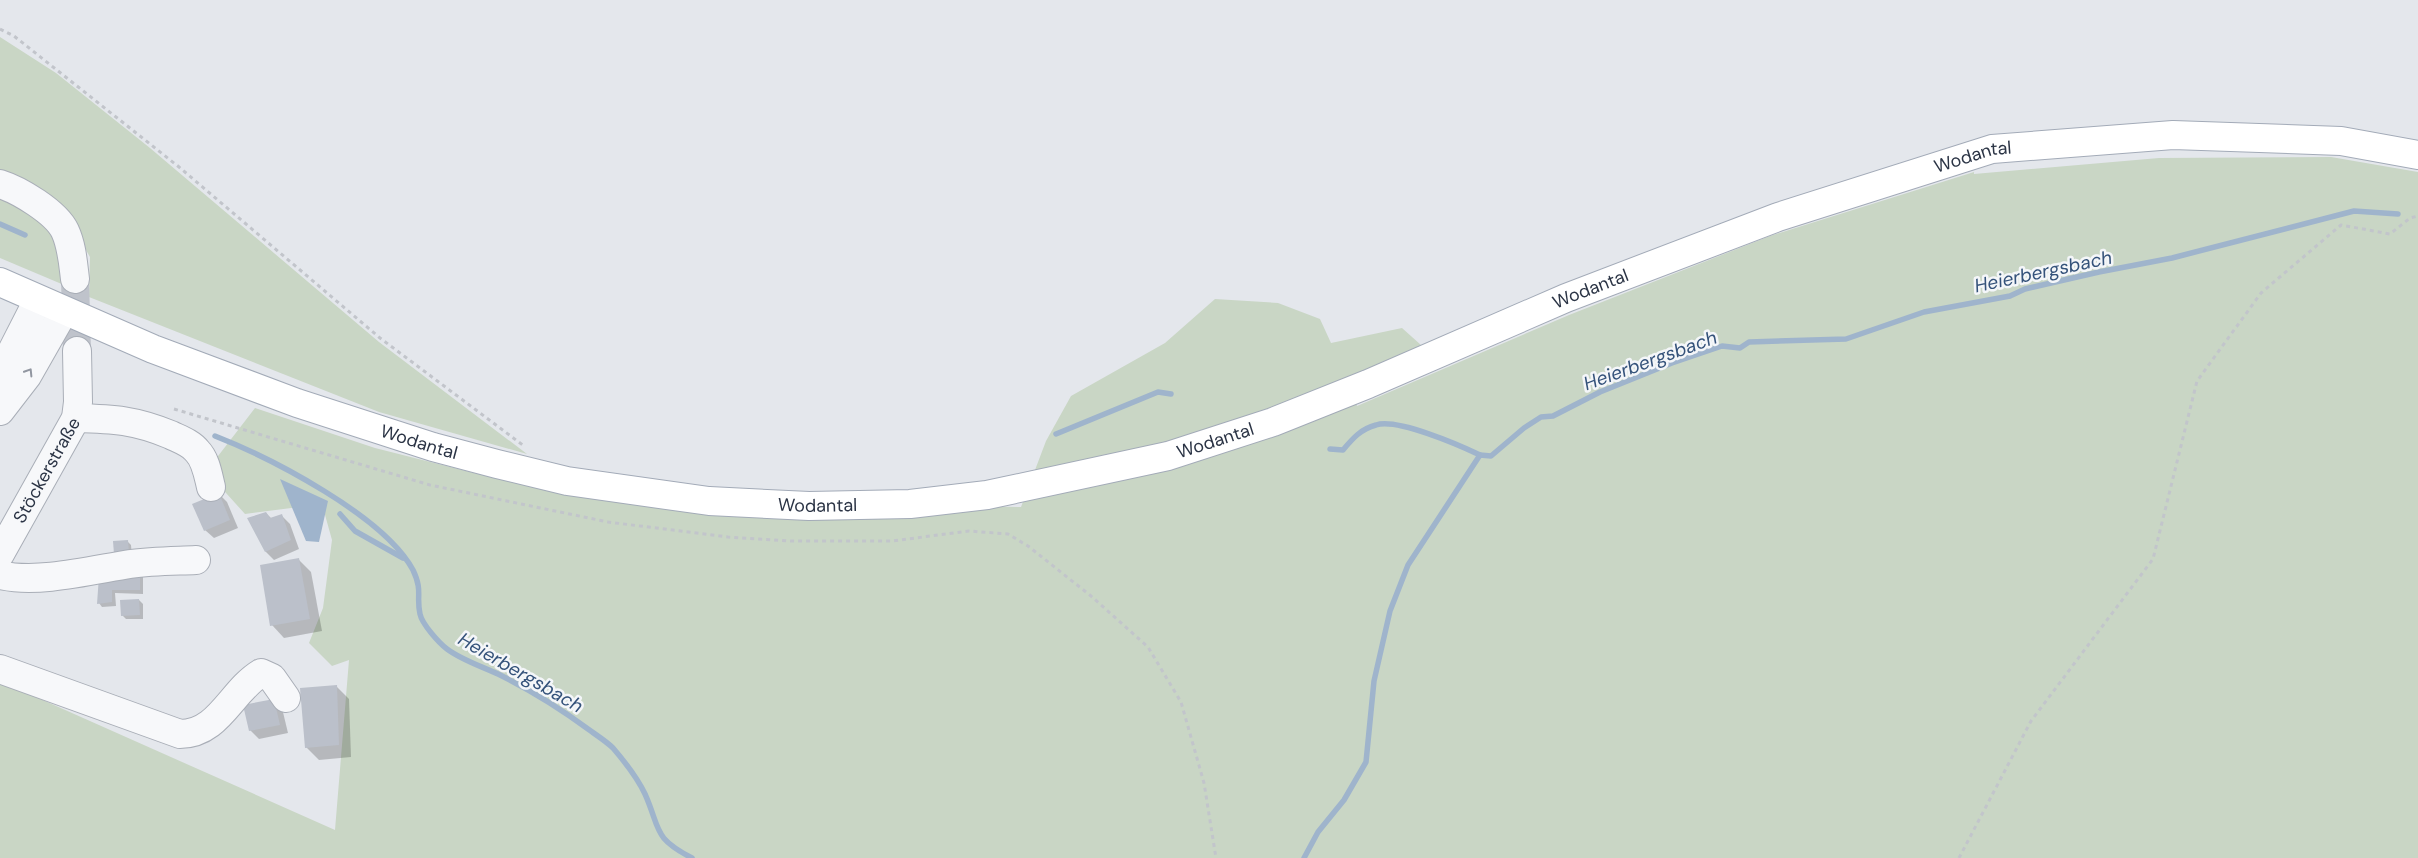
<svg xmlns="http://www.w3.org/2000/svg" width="2418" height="858" font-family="'DM Sans',sans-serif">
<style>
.green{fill:#c9d6c5}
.water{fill:#9fb4cc}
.shadow{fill:#0003}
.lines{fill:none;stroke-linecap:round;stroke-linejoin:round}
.stream{stroke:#9fb4cc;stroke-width:5.5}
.building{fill:#bbc0ca}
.minor-tunnel{stroke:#bfc3cb;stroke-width:28;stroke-dasharray:28 14;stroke-linecap:butt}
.minor-casing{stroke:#a9aeb7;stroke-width:30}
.major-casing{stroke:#a3abb8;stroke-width:30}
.path{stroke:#c2c5cb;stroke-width:3;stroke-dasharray:4 4;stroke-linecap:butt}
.minor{stroke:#f7f8fa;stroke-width:28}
.major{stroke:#fff;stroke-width:28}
.oneway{stroke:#9196a0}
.labels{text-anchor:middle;stroke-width:5;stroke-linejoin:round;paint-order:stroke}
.street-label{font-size:18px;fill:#2b3445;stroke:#f4f6f9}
.water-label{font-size:19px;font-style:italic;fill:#34527a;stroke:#f4f6f9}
</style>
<rect width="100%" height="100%" fill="#e4e7ec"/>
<g class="green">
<path d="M0 37 56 73 150 148 379 342 527 454 379 412 89 297 90 257 66 215 0 177Z"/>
<path d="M2331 157 2418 172V858H0V681L335 830 349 660 332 666 309 643 323 608 332 540 322 504 245 514 217 483 215 460 255 408 375 448 474 473 613 499 1021 507 1046 441 1071 396 1165 343 1215 299 1278 303 1320 319 1331 343 1402 328 1421 345 1351 380 1357 406 1569 315 1770 236 1974 172V174L2159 158Z"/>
<path d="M0 198 20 205 42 221 61 249 64 285 0 258Z"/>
</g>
<path class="water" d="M280 479 328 501 319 542 306 541Z"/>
<g class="shadow">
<path d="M219 494 227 502 238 528 214 538 205 530Z"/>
<path d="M266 513 272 519 281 515 290 524 299 549 274 560 266 552 249 518Z"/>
<path d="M127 541 131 545 132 557 119 558Z"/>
<path d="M299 560 311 572 322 631 284 638 272 625Z"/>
<path d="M139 573 143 577V594L115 593 116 606 102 607 99 603 100 577Z"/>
<path d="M139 600 143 604V619H126L122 615Z"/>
<path d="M336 686 349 699 351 757 319 760 306 747Z"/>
<path d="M274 700 282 708 288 733 259 739 250 730Z"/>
</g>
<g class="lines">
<g class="stream">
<path d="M0 224 25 235"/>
<path d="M1056 434 1158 392 1171 394"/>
<path d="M215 436C271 458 384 516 413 570 423 591 416 596 420 614 422 624 439 643 447 649 463 661 484 667 502 676 532 691 561 709 588 729 596 735 606 741 613 748 625 762 637 777 645 794 661 830 652 837 692 858"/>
<path d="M1330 449 1343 450C1353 438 1361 429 1376 425 1397 418 1459 445 1480 455"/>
<path d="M340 514 355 531 403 558"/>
<path d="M1304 858 1318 832 1344 800 1366 762 1374 681 1390 611 1408 565 1480 455 1491 456 1524 428 1541 417 1553 416 1600 392 1672 363 1722 346 1740 348 1749 342 1846 339 1924 312 2010 296 2025 289 2099 272 2172 258 2354 211 2398 214"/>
</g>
</g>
<g class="building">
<path d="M219 493 230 520 204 531 192 504Z"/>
<path d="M266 512 270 518 282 514 291 540 265 552 247 518Z"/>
<path d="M128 540 129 553 114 554 113 541Z"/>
<path d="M299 558 310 619 270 626 260 565Z"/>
<path d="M140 572V590H112V602L97 604 99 576Z"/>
<path d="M139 599 140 615 121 616 120 600Z"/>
<path d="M337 685 339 745 305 748 300 688Z"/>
<path d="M274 699 280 725 249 731 243 705Z"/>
</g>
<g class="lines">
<path class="minor-tunnel" d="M75 279 77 351"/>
<defs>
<g id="minor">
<path d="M0 184C19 190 56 212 65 231 72 246 73 263 75 279"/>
<path d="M0 401 8 359 38 300"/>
<path d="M0 411 27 376 64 311"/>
<path d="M76 418C114 419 135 420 171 435 179 439 191 443 197 451 206 460 208 475 211 487"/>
<path id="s1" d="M0 554 76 418 78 402 77 351"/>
<path d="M0 575C38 584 92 570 130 564 152 561 174 561 196 560"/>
<path d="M0 669 180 734C219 734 231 691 261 673L272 678 286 698"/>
</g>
<g id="major">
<path id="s2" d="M0 282 153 349 297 403 433 447 497 464 567 481 709 501 809 506 910 504 987 495 1168 456 1273 422 1368 384 1566 298 1778 217 1992 149 2173 135 2341 141 2418 155"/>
</g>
</defs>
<use href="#minor" class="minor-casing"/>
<use href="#major" class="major-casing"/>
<g class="path">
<path d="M0 29 14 36 179 167 380 338 524 446"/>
<path d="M174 409 430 485 608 522 728 537 791 541H892L969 531 1008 534 1028 546 1091 596 1148 647 1181 702 1204 783 1216 858"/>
<path d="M1959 858 2031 721 2153 559 2197 381 2261 293 2341 225 2390 234 2410 218 2418 216"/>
</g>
<use href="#minor" class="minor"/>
<use href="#major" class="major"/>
</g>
<defs><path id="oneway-chevron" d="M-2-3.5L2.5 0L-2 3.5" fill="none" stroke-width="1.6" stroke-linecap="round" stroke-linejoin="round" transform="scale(1.25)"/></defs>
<use class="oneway" href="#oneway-chevron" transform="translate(29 372) rotate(-58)"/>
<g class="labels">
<g class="street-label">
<text dy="6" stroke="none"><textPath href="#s2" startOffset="2069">Wodantal</textPath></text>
<text dy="6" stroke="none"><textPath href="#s2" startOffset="1664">Wodantal</textPath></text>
<text dy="6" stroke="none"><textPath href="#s2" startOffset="449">Wodantal</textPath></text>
<text dy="6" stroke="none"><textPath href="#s2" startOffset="1259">Wodantal</textPath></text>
<text dy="6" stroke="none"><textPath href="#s1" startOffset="96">Stöckerstraße</textPath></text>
<text dy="6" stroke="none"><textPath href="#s2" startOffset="854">Wodantal</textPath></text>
</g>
<g class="water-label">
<text transform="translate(2043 271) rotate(-12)" y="7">Heierbergsbach</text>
<text transform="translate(1650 360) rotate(-20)" y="7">Heierbergsbach</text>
<text transform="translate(521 672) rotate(30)" y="7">Heierbergsbach</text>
</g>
</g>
</svg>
